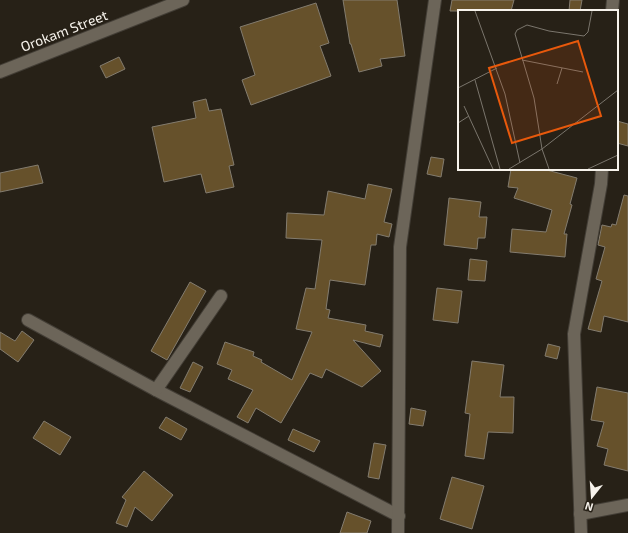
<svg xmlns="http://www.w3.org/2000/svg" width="628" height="533" font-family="'Exo 2',sans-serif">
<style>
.building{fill:#66512b;stroke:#837c6f}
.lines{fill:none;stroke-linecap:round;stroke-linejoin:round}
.street-casing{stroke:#433e36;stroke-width:14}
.street{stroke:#6c6559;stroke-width:12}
.labels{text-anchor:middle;stroke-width:3;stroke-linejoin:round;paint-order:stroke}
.street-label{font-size:14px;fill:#f7f3ec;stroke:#272117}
.inset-road{fill:none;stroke:#7a756c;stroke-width:1}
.view{fill:#e8590c;fill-opacity:0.15;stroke:#e8590c;stroke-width:2}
.inset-edge{fill:none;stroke:#f7f3ec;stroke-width:2}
</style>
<rect width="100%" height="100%" fill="#272117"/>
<g class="building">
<path d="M343 0H397L405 56 380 59 382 66 359 72 351 44H350Z"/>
<path d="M452 0H514L511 11H450Z"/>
<path d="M570 0H582L580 11H569Z"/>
<path d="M316 3 329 43 320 46 331 76 251 105 242 80 255 75 240 27Z"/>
<path d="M119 57 125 69 106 78 100 66Z"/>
<path d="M206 99 209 111 221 109 234 165 229 166 234 187 206 193 201 174 164 182 152 127 196 118 193 102Z"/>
<path d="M617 121 628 124V146L617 143Z"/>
<path d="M431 157 444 159 441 177 427 174Z"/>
<path d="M38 165 43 183 0 192V173Z"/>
<path d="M511 169H543L577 178 570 204 572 205 564 234H567L565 257 510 252 512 229 546 232 552 210 514 198 518 188 508 187Z"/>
<path d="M368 184 392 189 384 222 392 224 389 237 377 234 376 245H371L365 285 330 280 326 309 330 310 328 318 366 325 365 331 383 335 380 347 353 340 381 371 362 387 326 369 322 378 310 373 281 423 256 408 248 423 237 417 253 390 228 379 232 370 217 364 225 342 254 352 253 356 262 360 261 362 292 380 312 332 296 329 306 288 315 289 322 240 286 238 287 213 324 215 328 191 365 199Z"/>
<path d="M624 195 628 196V322L604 316 601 332 588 329 602 281 596 279 605 247 598 245 602 225 611 227 612 224 616 225Z"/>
<path d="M449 198 481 202 479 217H487L485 238H478L477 249 444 245Z"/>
<path d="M470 259 487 261 485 281 468 280Z"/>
<path d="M190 282 206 291 167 360 151 351Z"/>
<path d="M437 288 462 291 458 323 433 320Z"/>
<path d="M22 331 34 340 18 362 0 349V332L15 341Z"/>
<path d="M548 344 560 347 557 359 545 356Z"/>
<path d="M472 361 504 365 500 397H514L513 433 488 432 484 459 465 456 470 414 465 413Z"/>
<path d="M193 362 203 367 190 392 180 388Z"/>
<path d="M597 387 628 393V471L604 465 608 449 597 446 604 422 591 420Z"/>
<path d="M411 408 426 411 423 426 409 424Z"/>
<path d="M166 417 187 429 181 440 159 428Z"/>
<path d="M44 421 71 437 60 455 33 438Z"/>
<path d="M293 429 320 441 314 452 288 440Z"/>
<path d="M374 443 386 445 379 479 368 477Z"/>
<path d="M144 471 173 495 152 521 135 507 127 527 116 523 126 500 122 497Z"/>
<path d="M452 477 484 486 472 529 440 519Z"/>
<path d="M347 512 371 521 367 533H340Z"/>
</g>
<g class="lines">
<defs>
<g id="street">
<path d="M612 11 613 0"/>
<path d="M0 72 183 0"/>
<path d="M28 320 156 390 399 516"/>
<path d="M156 390 221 296"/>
<path d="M580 514 628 505"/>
<path d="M398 533 400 247 435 0"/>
<path d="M581 533 574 334 601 184 602 169"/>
</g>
</defs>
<use href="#street" class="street-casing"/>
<use href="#street" class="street"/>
</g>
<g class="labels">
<g class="street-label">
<text transform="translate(64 31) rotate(-21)" y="5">Orokam Street</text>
</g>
</g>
<g transform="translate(458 10)">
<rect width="160" height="160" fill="#272117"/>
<path class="inset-road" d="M17 1 47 84 62 153M64 50 125 62M17 70 42 159M99 74 104 58M0 78 39 58M6 96 35 159M0 113 11 106M51 159 84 139 160 80M91 159 84 139 76 88 57 24 59 20 69 15 91 21 126 26 130 22 134 1M130 159 160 145"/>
<path class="view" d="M120 31 143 106 54 133 31 58Z"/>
<rect width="160" height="160" class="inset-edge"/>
</g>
<g transform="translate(592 497) rotate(197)" stroke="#272117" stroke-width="3" paint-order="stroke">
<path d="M0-3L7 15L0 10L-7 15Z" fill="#f7f3ec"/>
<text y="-6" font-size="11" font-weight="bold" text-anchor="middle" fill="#f7f3ec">N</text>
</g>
</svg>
